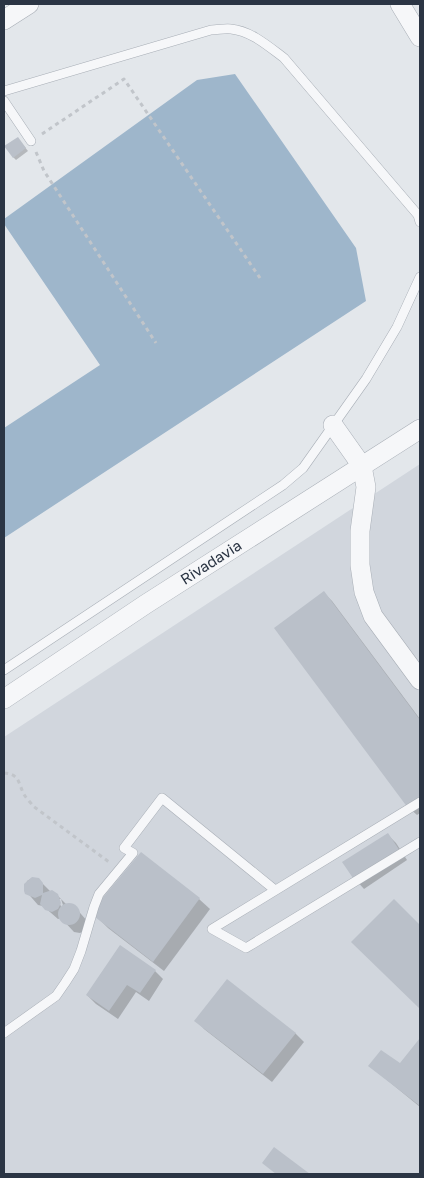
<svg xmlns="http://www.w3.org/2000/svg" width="424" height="1178" font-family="'Golos Text',sans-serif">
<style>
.built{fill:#d1d6dd}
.water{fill:#9eb6cb}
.shadow{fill:#0003;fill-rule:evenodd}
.building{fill:#bac0c9}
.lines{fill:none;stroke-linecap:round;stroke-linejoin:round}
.lane-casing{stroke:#a8aeb6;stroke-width:10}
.street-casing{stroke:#a8aeb6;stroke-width:20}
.path{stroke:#c1c5ca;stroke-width:3;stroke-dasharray:4 4;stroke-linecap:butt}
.lane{stroke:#f6f7f9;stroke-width:9}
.street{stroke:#f6f7f9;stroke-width:19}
.labels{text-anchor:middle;stroke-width:4.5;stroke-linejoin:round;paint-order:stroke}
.street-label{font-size:15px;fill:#2b3544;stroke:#f3f5f8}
</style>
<rect width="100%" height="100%" fill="#e3e7eb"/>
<path class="built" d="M420 464V1174H4V737Z"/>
<path class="water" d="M235 74 356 248 366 301 4 538V428L100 365 4 224V219L197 80Z"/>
<g class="shadow">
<path d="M20 141 28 151 16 160 13 157Z"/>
<path d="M324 593 332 601 420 719V813L417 815 408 807Z"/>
<path d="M387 834 396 843 407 860 364 889 356 880Z"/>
<path d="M32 878 38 879 51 892 57 895 67 905 74 906 88 922 85 930 80 933 74 932 61 918 58 919 43 906 38 905 25 890 27 881ZM58 899H61L64 908 62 909Z"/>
<path d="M199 899 210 909 164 971 108 928 97 917Z"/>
<path d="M394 901 420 927V1008L353 942Z"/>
<path d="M155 971 163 979 149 1001 136 992 118 1019 96 1004 87 995Z"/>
<path d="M196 1020 295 1033 304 1042 272 1082 204 1029Z"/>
<path d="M420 1040V1107L370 1066 400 1065Z"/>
</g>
<g class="building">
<path d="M18 137 26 148 13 158 4 146Z"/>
<path d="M324 591 420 720V798L408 808 274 628Z"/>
<path d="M388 833 400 851 355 881 342 862Z"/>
<path d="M141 852 200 898 153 962 95 917 100 901Z"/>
<path d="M32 877 39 878 43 883V893L52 890 58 894 61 903 58 909 52 912 45 910 40 904 42 895 35 898 25 894 24 891V884Z"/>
<path d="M394 899 420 925V1009L351 942Z"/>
<circle cx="69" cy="914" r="11"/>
<path d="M120 945 156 970 140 993 127 985 109 1011 86 995Z"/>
<path d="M227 979 296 1033 263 1074 194 1021Z"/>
<path d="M420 1038V1106L368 1066 381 1050 400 1063Z"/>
<path d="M274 1147 310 1174H276L262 1163Z"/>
</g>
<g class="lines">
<defs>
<g id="lane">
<path d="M4 91 211 30C218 30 225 28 231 29 251 31 268 46 284 58L418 215 420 222"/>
<path d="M4 101 31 141"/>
<path d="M4 670 283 485 303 468 366 379 397 327 420 277"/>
<path d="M420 802 212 929 246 948 420 842"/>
<path d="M4 1033 56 996 65 983 74 969 81 951 94 907 99 894 133 853 124 848 162 798 275 890"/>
</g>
<g id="street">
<path d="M400 4 420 37"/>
<path d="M4 20 29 4"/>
<path d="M333 425 362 466 366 487 360 531V565L364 592 373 616 420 680"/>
<path id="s1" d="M4 699 146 604 420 429"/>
</g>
</defs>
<use href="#lane" class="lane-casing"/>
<use href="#street" class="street-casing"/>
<g class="path">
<path d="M42 134 124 79 260 278"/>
<path d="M36 152 44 171 156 343"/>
<path d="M4 773C21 774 18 785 25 796 27 799 31 803 33 806L109 862"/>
</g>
<use href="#lane" class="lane"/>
<use href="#street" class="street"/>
</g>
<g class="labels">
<g class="street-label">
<text dy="5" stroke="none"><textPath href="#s1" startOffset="248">Rivadavia</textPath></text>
</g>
</g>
<rect width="424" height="1178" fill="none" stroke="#2b3544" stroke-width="10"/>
</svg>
